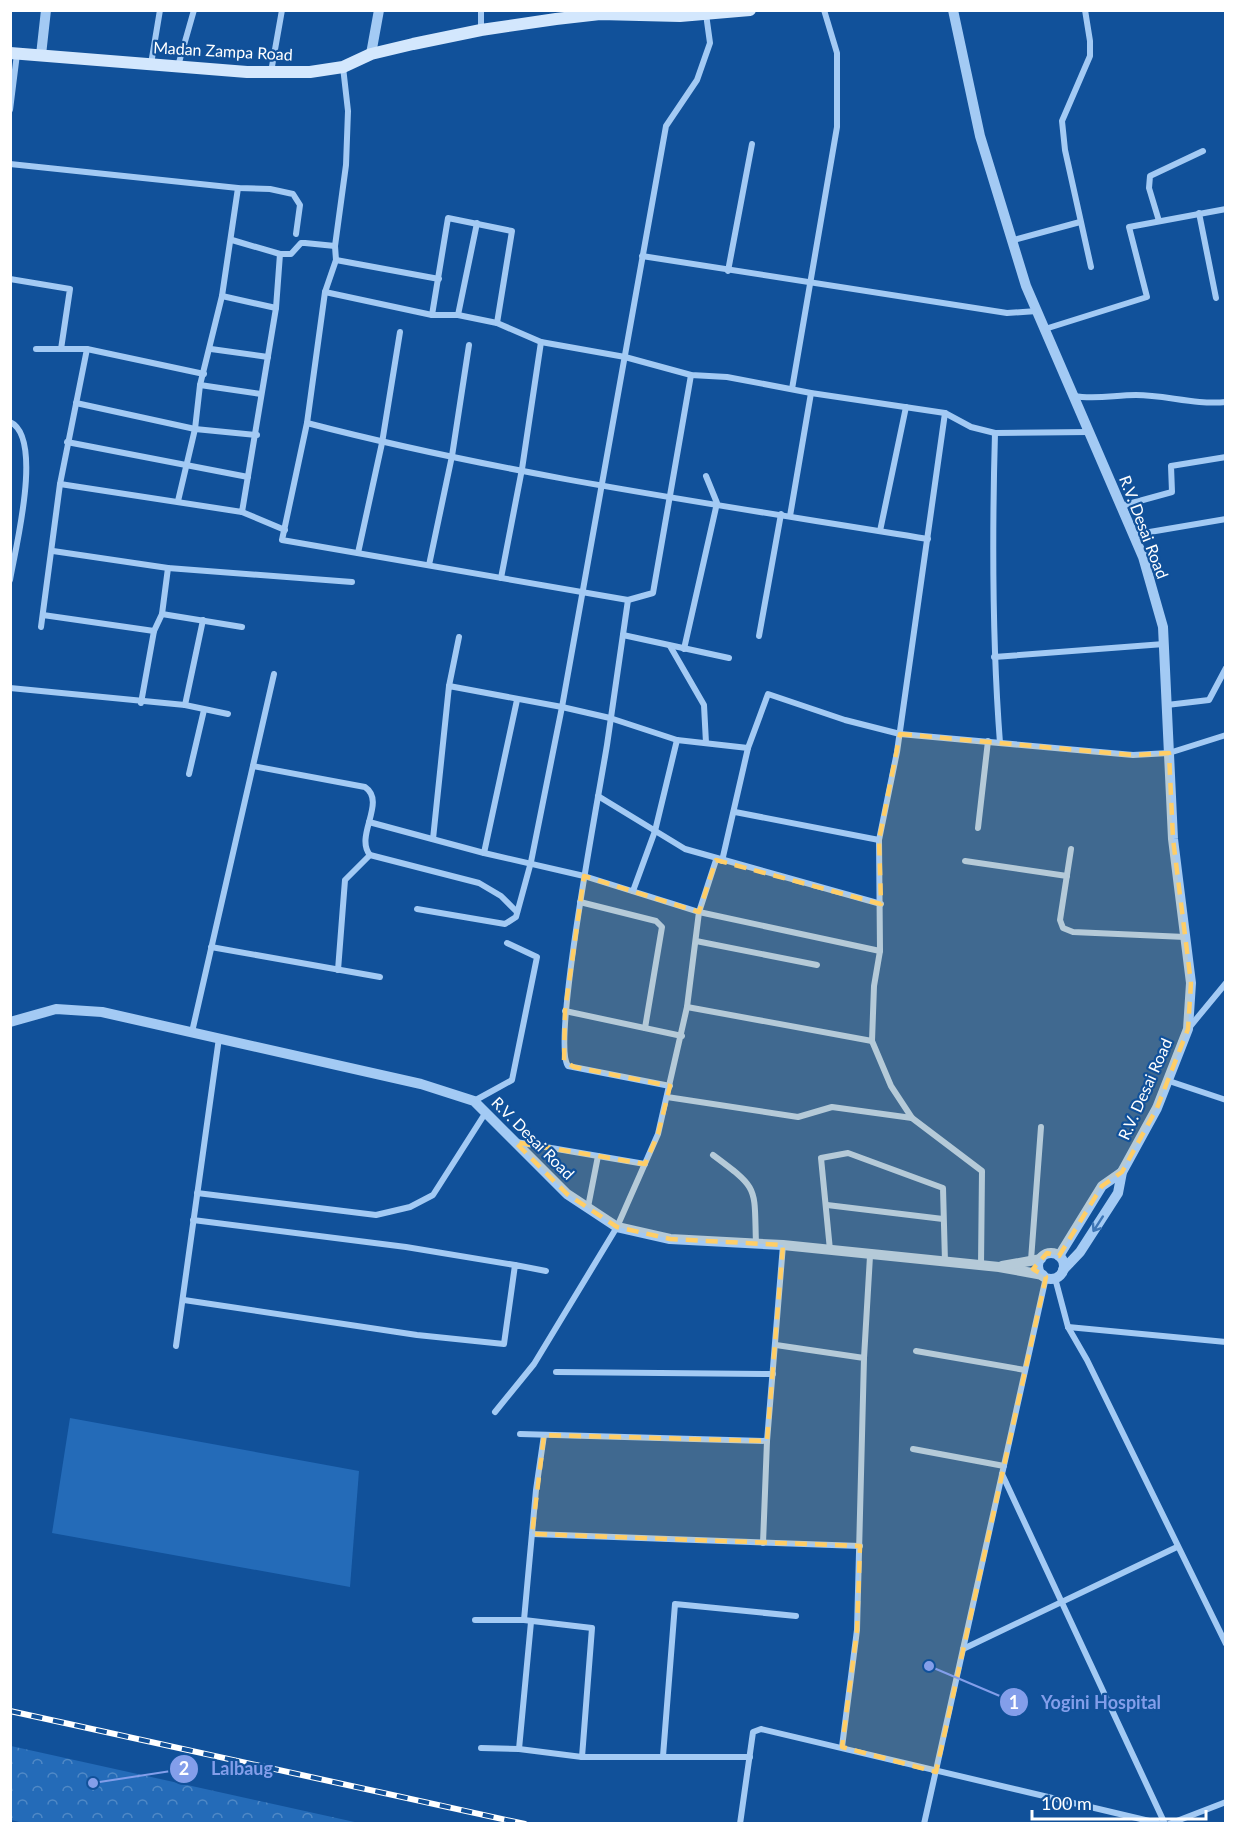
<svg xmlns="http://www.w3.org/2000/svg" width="1236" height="1834" font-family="Lato,sans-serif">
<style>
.park{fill:url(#park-crowns)}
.pitch{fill:#246bb8}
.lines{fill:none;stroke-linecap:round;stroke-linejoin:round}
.minor{stroke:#a3caf4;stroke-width:6}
.tertiary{stroke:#a3caf4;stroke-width:10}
.secondary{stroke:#d3e7fd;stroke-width:12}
.rail-casing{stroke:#fff;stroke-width:6}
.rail{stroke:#11519a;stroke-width:4;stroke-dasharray:11;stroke-linecap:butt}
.oneway{stroke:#3d75b5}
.marked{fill:#ffce67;fill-opacity:0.2;stroke:#ffce67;stroke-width:4.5;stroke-dasharray:12 8;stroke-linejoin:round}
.labels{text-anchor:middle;stroke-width:4.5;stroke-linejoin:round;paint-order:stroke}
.street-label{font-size:16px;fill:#fff;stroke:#11519a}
.leader{fill:none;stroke:#839eea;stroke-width:2}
.callout-dot{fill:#839eea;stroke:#11519a;stroke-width:2}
.mark-label{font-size:18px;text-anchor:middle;font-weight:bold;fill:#fff}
.callout-label{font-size:18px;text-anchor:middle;font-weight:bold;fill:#839eea;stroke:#11519a;stroke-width:4.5;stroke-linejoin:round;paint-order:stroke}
</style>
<defs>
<pattern id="park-crowns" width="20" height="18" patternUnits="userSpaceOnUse" patternTransform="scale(1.5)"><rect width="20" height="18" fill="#246bb8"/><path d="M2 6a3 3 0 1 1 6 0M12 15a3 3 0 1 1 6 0" fill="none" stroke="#5089c6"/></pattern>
</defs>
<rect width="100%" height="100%" fill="#11519a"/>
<path class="park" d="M11 1746 359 1823 28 1824 11 1820Z"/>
<path class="pitch" d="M70 1418 359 1471 350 1587 52 1533Z"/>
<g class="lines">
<g class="minor">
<path d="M1085 10 1090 41V56L1062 121 1065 150 1091 267"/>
<path d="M481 29V10"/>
<path d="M151 64 160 10"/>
<path d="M178 66 194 10"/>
<path d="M343 67 348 111 346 165 335 246 336 260 325 292 307 423 282 540 628 600C621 648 614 697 607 745 600 789 551 1043 568 1066L670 1086"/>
<path d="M271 72 282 10"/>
<path d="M10 110 17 54"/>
<path d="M10 164 238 188 270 189 293 194 300 205 296 234"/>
<path d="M1199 213 1216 298"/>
<path d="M1159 221 1149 188 1150 176 1203 151"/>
<path d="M232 240 280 254H291L301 243H305L335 246"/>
<path d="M1014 240 1080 222"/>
<path d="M642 256 1007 313 1037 311"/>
<path d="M336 260 439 279"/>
<path d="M728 271 752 144"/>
<path d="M10 279 70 289 61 349"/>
<path d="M325 292 432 315H458L497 323 541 342 625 357 691 375 727 377 811 393 945 413 971 427 995 433 1089 432"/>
<path d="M222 296 276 308"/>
<path d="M432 315 448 218 512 231 497 323"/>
<path d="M458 315 477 223"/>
<path d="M1045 329 1147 297 1129 227 1226 209"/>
<path d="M36 349H87L204 374"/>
<path d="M211 349 268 357"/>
<path d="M200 385 261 394"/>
<path d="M792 389 837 127V53L824 10"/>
<path d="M1074 396C1095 400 1115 395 1136 395 1166 395 1194 405 1226 402"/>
<path d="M76 403 195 429 257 435"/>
<path d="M945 413 897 752 879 840 880 951 874 986 872 1041 891 1086 912 1118 982 1171 981 1265"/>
<path d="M10 422C44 437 15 550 10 580"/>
<path d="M307 423C511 476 721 505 928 539"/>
<path d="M995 433C992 537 992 639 1000 743"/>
<path d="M67 442 248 477"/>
<path d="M60 484 242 512 276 308 280 254"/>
<path d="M178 501 195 429 200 385 222 296 238 188"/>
<path d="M1121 506 1172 492 1171 466 1226 457"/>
<path d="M242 512 285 530"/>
<path d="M790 516 811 393"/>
<path d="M880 531 906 407"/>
<path d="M1132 535 1226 519"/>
<path d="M53 551 168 568 352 582"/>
<path d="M358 553 382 443 400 332"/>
<path d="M429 565 452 456 469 345"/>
<path d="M501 578 522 469 541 342"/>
<path d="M628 600 653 593 691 375"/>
<path d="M162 614 242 627"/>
<path d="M43 615 154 631"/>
<path d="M41 627 60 484 87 349"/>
<path d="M623 635 729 658"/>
<path d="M759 636 781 514"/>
<path d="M670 646 704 705 706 743"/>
<path d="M684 649 717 503 706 476"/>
<path d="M994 657 1164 644"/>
<path d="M449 686 459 637"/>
<path d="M10 688 185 705 228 714"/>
<path d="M141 703 154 631 162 614 168 568"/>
<path d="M185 705 203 620"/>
<path d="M1167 705 1209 700 1226 668"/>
<path d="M253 766 365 787C387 802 354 836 370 855L479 883 501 896 517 912"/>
<path d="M189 774 204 710"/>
<path d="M598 796 685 849 881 904"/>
<path d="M735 812 879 840"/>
<path d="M369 822 484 853 584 876 699 912 880 951"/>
<path d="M978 828 988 741"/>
<path d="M433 839 449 686 562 707 610 718 677 740 748 748"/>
<path d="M1071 849 1060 920 1063 928 1073 932 1185 937"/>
<path d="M484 853 517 700"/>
<path d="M722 861 748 748 768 694 845 720 900 734 1133 755 1169 753 1226 735"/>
<path d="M965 861 1067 876"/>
<path d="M633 891 655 831 677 740"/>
<path d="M580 902 656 921 662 927 645 1028"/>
<path d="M417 909 505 924 516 917 531 862 562 707 666 126 697 80 710 43 706 14"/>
<path d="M696 941 817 965"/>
<path d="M211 947 380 977"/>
<path d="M338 970 345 880 370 855"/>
<path d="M687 1007 872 1041"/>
<path d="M565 1011 682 1036"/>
<path d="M1188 1029 1226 983"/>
<path d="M192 1032 274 674"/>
<path d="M1169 1081 1226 1100"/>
<path d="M667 1097 798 1117 832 1107 912 1118"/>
<path d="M474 1101 512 1080 537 957 507 943"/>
<path d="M516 1142 645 1164"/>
<path d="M713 1155C760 1190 754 1186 756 1244"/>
<path d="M197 1193 376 1215 410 1207 433 1195 486 1112"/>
<path d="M827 1205 943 1219"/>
<path d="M588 1207 598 1156"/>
<path d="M193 1220 406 1247 515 1265"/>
<path d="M830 1250 821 1158 848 1153 943 1188 945 1262"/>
<path d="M1031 1260 1041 1127"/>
<path d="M1055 1278 1068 1327 1087 1360 1226 1644"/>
<path d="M184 1300 417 1335 504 1344 515 1265 546 1271"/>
<path d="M1068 1327 1226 1342"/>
<path d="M776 1345 864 1358 857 1630 842 1747"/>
<path d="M176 1346 219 1038"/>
<path d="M916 1351 1025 1370"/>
<path d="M864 1358 870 1256"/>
<path d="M556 1372 773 1374"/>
<path d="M495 1412 534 1364 617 1227 658 1134 687 1007 699 912 716 860"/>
<path d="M520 1434 767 1441"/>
<path d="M913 1449 1004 1466"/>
<path d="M1002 1474 1165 1824"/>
<path d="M532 1534 860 1546"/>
<path d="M763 1543 767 1441 783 1245"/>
<path d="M475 1620H524L592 1628 582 1757"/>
<path d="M524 1620 536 1490 544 1435"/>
<path d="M963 1649 1177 1547"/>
<path d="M481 1748 519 1749 582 1757H750"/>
<path d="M519 1749 531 1622"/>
<path d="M663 1756 675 1604 796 1616"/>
<path d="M740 1824 753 1732 761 1729 1162 1824"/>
<path d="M924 1824 1046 1277"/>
<path d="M1169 1824 1226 1802"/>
</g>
<g class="tertiary">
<path d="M953 10 980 136 1026 286 1143 557 1163 627 1173 839 1191 983 1188 1029 1157 1108 1122 1172 1118 1193 1080 1252 1063 1270"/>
<path d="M371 54 379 10"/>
<path d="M41 55 46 10"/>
<path d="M10 1022 56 1009 102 1012 421 1084 474 1101 567 1194 617 1227 670 1239 783 1245 999 1267 1043 1275"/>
<circle cx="1051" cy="1266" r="13"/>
<path d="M1059 1256 1102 1186 1122 1172"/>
<path d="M1002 1266 1041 1259"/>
</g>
<path class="secondary" d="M10 53 247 72H310L343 67 371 54 413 44 481 30 556 19 600 14 680 16 750 10"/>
<defs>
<path id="rail" d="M10 1711 525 1824"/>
</defs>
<use href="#rail" class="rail-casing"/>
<use href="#rail" class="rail"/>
</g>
<defs><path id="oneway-shaft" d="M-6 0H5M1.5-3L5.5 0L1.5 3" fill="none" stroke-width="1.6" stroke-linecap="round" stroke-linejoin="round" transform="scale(1.5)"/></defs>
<use class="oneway" href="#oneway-shaft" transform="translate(1098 1224) rotate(123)"/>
<path class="marked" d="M900 734 1133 755 1169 753 1173 839 1191 983 1188 1029 1157 1108 1122 1172 1102 1186 1059 1256 1047 1253 1033 1269 1046 1277 936 1772 842 1747 857 1630 860 1546 532 1534 544 1435 767 1441 783 1245 670 1239 617 1227 567 1194 515 1142 645 1164 658 1134 670 1086 574 1067 564 1061 565 1011 584 876 699 912 716 860 881 904 879 840Z"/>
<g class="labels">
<g class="street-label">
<text transform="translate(223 51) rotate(3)" y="6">Madan Zampa Road</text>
<text transform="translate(1144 527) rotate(69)" y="6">R.V. Desai Road</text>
<text transform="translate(1145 1089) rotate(-66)" y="6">R.V. Desai Road</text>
<text transform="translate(533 1138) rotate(45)" y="6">R.V. Desai Road</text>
</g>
</g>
<path class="leader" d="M929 1666L1014 1702M93 1783L184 1769"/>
<g class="callout-dot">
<circle cx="929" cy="1666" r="6"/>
<circle cx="93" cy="1783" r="6"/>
<circle cx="1014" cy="1702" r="15"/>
<circle cx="184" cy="1769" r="15"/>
</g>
<g class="mark-label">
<text x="1014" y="1709">1</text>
<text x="184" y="1775">2</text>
</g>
<g class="callout-label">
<text x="1101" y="1709">Yogini Hospital</text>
<text x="242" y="1775">Lalbaug</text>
</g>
<rect width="1236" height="1834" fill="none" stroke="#ffffff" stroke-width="24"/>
<path d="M1032 1810v9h174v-9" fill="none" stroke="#ffffff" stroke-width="3"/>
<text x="1041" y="1810" font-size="18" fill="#ffffff" stroke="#11519a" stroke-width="4.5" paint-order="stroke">100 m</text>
</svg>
